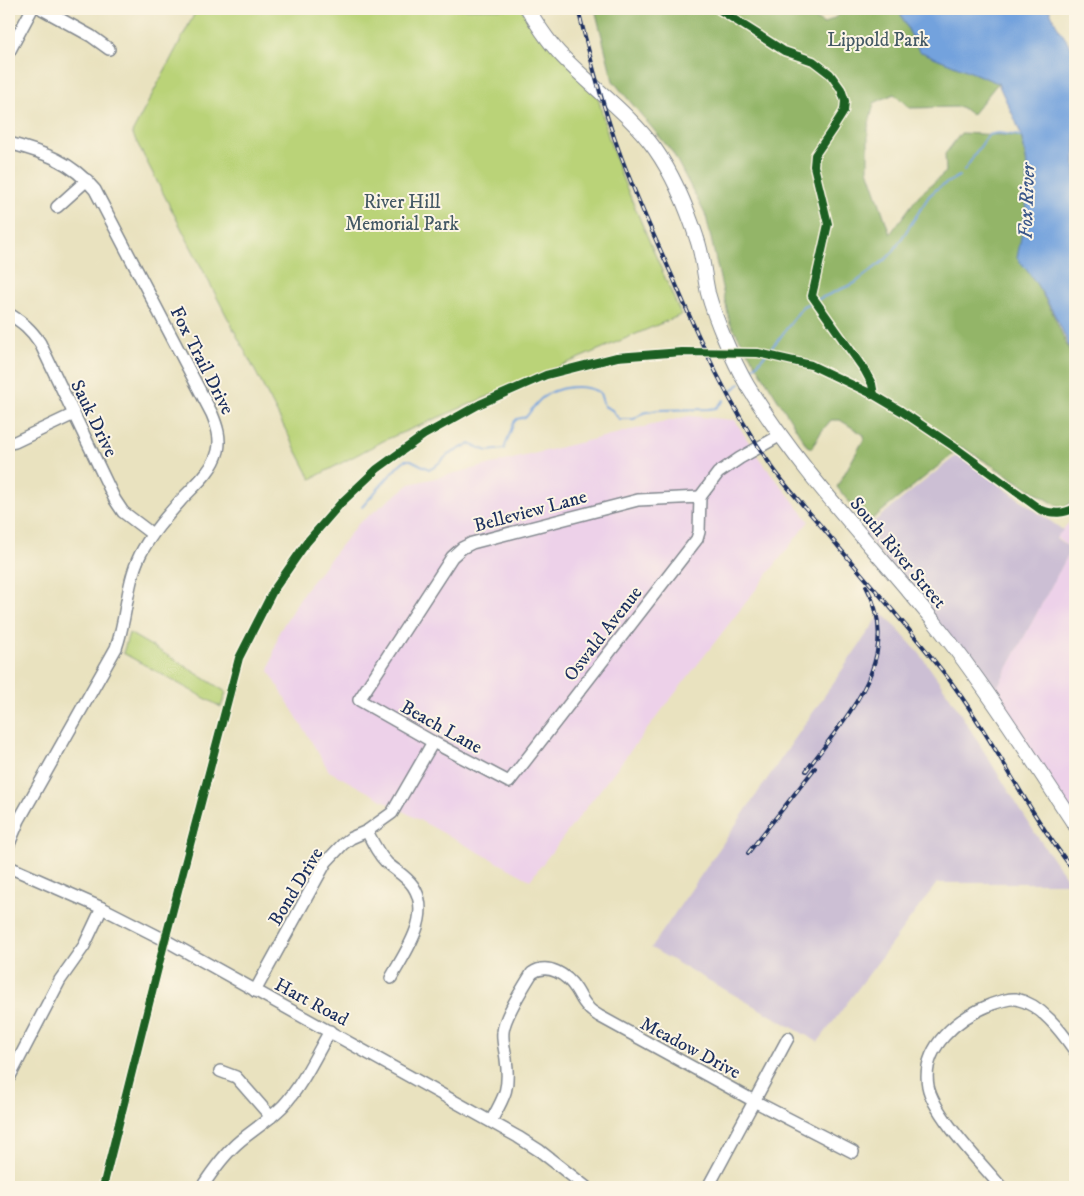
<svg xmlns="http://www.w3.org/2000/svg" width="1084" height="1196" font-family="'IM FELL DW Pica',serif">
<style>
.built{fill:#edd1e9}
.industrial{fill:#ccbfd4}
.green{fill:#bad378;stroke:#6a816b}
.forest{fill:#93b568;stroke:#577263}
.water{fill:#73a2dd;stroke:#47689e}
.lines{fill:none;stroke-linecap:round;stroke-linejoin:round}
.stream{stroke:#73a2dd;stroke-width:2}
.minor-casing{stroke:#82888e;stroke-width:14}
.major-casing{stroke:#82888e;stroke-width:16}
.minor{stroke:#fff;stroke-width:11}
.major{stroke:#fff;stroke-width:14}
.rail-casing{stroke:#1b2f5e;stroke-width:4}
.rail{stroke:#fcf5e5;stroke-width:2;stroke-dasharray:5.5;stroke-linecap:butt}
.cycleway-casing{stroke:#fcf5e5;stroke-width:11}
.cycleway{stroke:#1b5e20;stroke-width:8}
.labels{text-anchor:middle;stroke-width:4;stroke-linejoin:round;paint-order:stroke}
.park-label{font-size:19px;fill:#435864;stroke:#fcf5e5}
.street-label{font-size:19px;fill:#1b2f5e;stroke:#fcf5e5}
.water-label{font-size:20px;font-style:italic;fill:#3a578a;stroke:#fcf5e5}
</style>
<rect width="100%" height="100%" fill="#fcf5e5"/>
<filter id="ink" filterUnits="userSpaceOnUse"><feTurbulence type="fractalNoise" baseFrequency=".02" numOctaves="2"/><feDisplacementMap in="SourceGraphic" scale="10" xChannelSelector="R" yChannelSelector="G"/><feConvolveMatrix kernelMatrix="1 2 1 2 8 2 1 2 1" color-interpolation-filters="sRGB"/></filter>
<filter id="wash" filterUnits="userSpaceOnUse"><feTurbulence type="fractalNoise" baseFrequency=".0096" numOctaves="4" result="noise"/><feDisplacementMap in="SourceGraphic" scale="20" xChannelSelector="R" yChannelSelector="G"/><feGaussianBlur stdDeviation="1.12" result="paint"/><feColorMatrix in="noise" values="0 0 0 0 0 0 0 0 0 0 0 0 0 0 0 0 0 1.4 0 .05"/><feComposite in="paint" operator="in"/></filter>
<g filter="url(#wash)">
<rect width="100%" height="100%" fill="#e9e2bf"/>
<g class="built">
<path d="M689 416 735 420 758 457 809 521 530 880 329 771 269 671 279 632 305 590 358 524 410 484Z"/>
<path d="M1075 516V820L993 695 1071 549 1056 537Z"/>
</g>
<g class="industrial">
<path d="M957 455 1063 530 1056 538 1071 549 993 695 862 531Z"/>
<path d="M882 612 920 654 950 697 1035 833 1070 883H937L818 1042 651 948Z"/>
</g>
<g class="green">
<path d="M197 9H521L598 97 608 136 621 175 681 315 385 440 311 479 132 133Z"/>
<path d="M129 633 172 658 226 692 221 707 123 653Z"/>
</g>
<path class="forest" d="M595 9H811L813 17 824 24 839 15 836 9H898L919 51 998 83 972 115 961 107 910 108 894 94 874 103 868 128V169L890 234 919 195 946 172 945 154 961 133 1021 136 1028 170 1026 217 1017 258 1033 277 1053 314 1075 363V497L1064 510 962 447 866 524 837 487 864 439V435L840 420H831L821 432 812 448 807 446 730 323 706 216 673 153 613 81Z"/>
<path class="water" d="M898 9H1049L1056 24 1075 53V363C1064 328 1041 286 1017 258 1025 218 1034 177 1021 136 1016 118 1005 101 998 83L919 51Z"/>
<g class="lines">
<g class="stream">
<path d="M964 171 988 135 998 133 1021 136"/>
<path d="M748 374 779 339 803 306 855 283 886 259 893 252 929 196 938 188 959 176"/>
<path d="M731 392 740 383"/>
<path d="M362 507 399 465 405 460H411L429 469 433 468 448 455 469 444 488 451 504 449 514 422 517 419 526 417C531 411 536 403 542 398 557 386 584 383 600 393L604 406 612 410 619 419H634L643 413 658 410 709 409 716 408 724 400"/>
</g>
</g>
</g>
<g filter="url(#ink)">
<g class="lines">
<defs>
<g id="minor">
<path d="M42 9 91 36 109 49"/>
<path d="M9 52 32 9"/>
<path d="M9 143C44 153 70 160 95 190L212 414C217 426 221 438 218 451 213 471 194 486 181 500 166 517 150 535 140 555 126 584 127 618 116 648L19 820 9 844"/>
<path d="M57 207 87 180"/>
<path d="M9 314C22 322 31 329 40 343L115 500 123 512 152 534"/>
<path d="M9 443 15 442 74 414"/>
<path d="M700 497 699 532 697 539 509 782 433 742 359 700 452 557 462 548 472 543 638 500Z"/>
<path d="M700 497 718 473 740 458 781 435"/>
<path d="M367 831C373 843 378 854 387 863 396 871 407 877 413 886 433 916 405 952 391 978"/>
<path d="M9 867 102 908 165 940 518 1137 540 1151 586 1187"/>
<path d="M255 991 326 862 343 844 351 838 367 831 392 813 433 742"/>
<path d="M220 1071 236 1077 271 1117"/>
<path d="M9 1078 60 980 84 946 102 908"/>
<path d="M491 1121C505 1096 510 1088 506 1059 505 1050 502 1041 503 1032 504 1017 524 986 532 973 548 962 567 975 576 989 580 995 582 1001 587 1006 590 1011 595 1013 599 1016L754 1101 853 1152"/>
<path d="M202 1187C213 1170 225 1153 241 1140 255 1129 270 1119 283 1106 303 1084 315 1057 330 1031"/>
<path d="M708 1187 788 1038"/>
<path d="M1001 1187C981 1163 933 1114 928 1086 921 1047 958 1018 990 1005 998 1002 1007 998 1016 999 1041 1004 1061 1031 1075 1051"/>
<path d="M1074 1187H1075"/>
</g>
<path id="major" d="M528 9C538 26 549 43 563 57 593 88 630 114 655 149 674 176 687 208 697 239 703 256 704 275 708 293 715 319 733 361 747 385 800 472 872 545 936 624 987 688 1030 757 1075 825"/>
</defs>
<use href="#minor" class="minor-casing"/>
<use href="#major" class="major-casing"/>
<use href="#minor" class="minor"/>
<use href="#major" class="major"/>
<defs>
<g id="rail">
<path d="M578 9C589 53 600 98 615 140 632 188 653 234 674 280 701 344 730 407 770 464 785 486 804 506 821 526 864 578 910 628 951 682 996 743 1028 813 1075 872"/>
<path d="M806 771C846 716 905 658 866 586"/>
<path d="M748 853 815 768"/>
</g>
</defs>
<use href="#rail" class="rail-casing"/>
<use href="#rail" class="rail"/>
<defs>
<g id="cycleway">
<path d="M718 9 784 51 813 61 830 74 841 89 845 101 844 111 832 130 815 155 814 166 828 224 812 296 865 371 872 384 874 395"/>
<path d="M103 1187 165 940 239 658 273 591 307 542 341 503 377 469 424 435 480 404 546 375 617 357 682 352 758 353 811 365 874 395 901 411 953 446 1041 510C1054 514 1063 514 1075 508"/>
</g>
</defs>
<use href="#cycleway" class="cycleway-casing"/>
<use href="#cycleway" class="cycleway"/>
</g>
</g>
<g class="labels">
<g class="park-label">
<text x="878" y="46">Lippold Park</text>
<text x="402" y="208">River Hill<tspan x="402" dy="22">Memorial Park</tspan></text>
</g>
<g class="street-label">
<text transform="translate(203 360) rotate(63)" y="7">Fox Trail Drive</text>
<text transform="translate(95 418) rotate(64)" y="7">Sauk Drive</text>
<text transform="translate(530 510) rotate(-15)" y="7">Belleview Lane</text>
<text transform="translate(899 552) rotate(50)" y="7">South River Street</text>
<text transform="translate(602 633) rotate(-52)" y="7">Oswald Avenue</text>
<text transform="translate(442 726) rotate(29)" y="7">Beach Lane</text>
<text transform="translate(295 886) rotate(-59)" y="7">Bond Drive</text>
<text transform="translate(312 1001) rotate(28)" y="7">Hart Road</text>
<text transform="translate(691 1047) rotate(28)" y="7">Meadow Drive</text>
</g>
<g class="water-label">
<text transform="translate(1026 201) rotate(-88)" y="7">Fox River</text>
</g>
</g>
<rect width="1084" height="1196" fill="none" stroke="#fcf5e5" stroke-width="30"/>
</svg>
